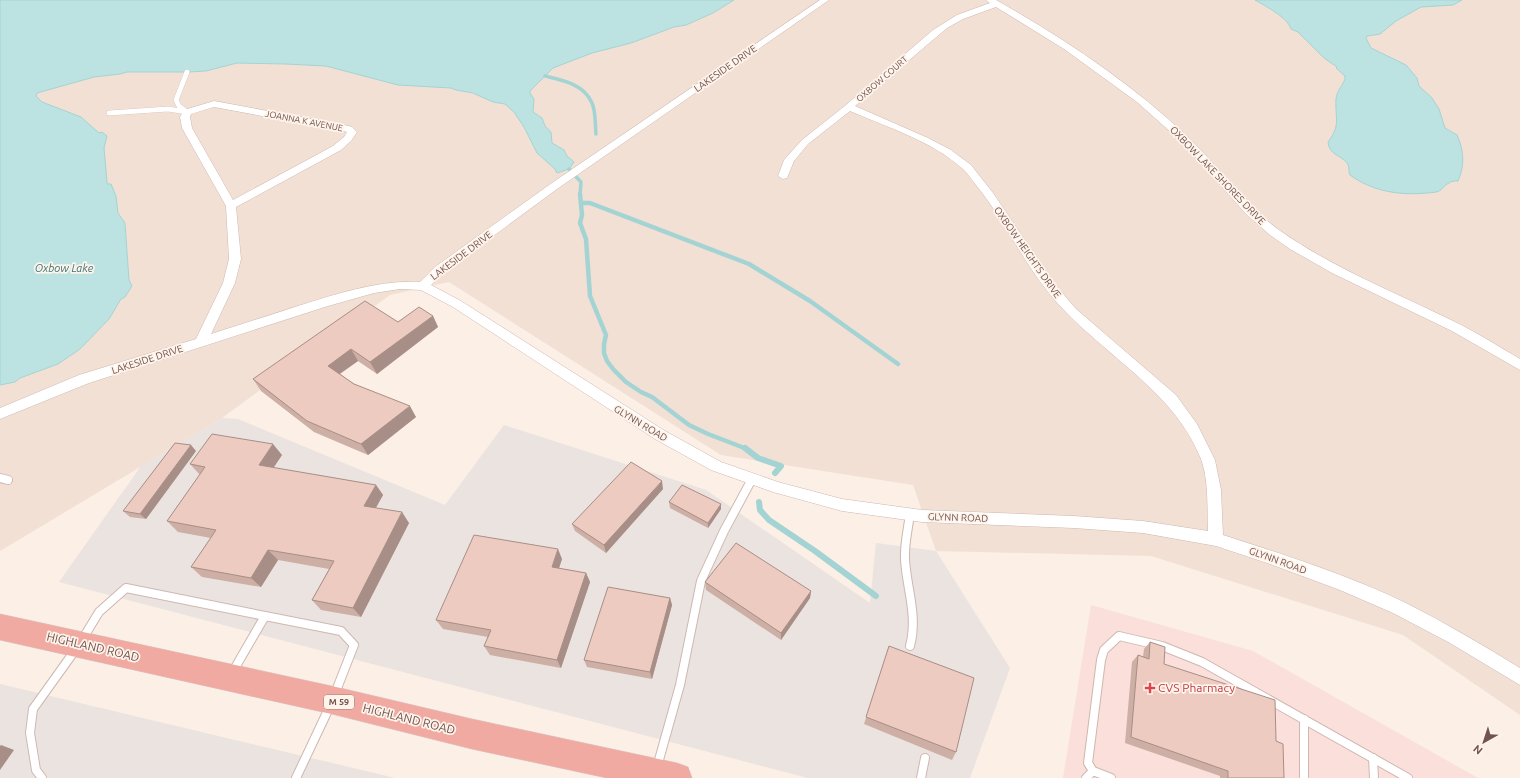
<svg xmlns="http://www.w3.org/2000/svg" width="1520" height="778" font-family="Ubuntu,sans-serif">
<style>
.residential{fill:#f2e0d5}
.commercial{fill:#fadfdb}
.industrial{fill:#ebe3e0}
.water{fill:#bce3e2;stroke:#a3d4d3}
.lines{fill:none;stroke-linecap:round;stroke-linejoin:round}
.stream-far2{stroke:#a3d4d3;stroke-width:3.5}
.stream-far1{stroke:#a3d4d3;stroke-width:4.5}
.stream{stroke:#a3d4d3;stroke-width:6}
.lane-far1-casing{stroke:#ceb8b0;stroke-width:5.5}
.lane-casing{stroke:#ceb8b0;stroke-width:10}
.street-casing{stroke:#ceb8b0;stroke-width:1}
.highway-casing{stroke:#d5ccca;stroke-width:1}
.lane-far1{stroke:#fff;stroke-width:5}
.lane{stroke:#fff;stroke-width:8}
.street{fill:#fff;fill-rule:evenodd}
.highway{fill:#f0aaa2;fill-rule:evenodd}
.wall{fill:#cdafa5}
.shaded-wall{fill:#a78e86}
.building{fill:#eecbc0;stroke:#a78e86}
.health-dot{fill:#e0444e;stroke:#fef4ec;stroke-width:1.5}
.labels{text-anchor:middle;stroke-width:3.5;stroke-linejoin:round;paint-order:stroke}
.far-street-label{font-size:9px;fill:#72544d;stroke:#fef4ec}
.shield{fill:#fef4ec;stroke:#9c847d;stroke-width:1}
.shield-label{font-size:9px;font-weight:bold;fill:#72544d}
.street-label{font-size:10px;fill:#72544d;stroke:#fef4ec}
.water-label{font-size:11px;font-style:italic;fill:#427676;stroke:#fef4ec}
.near-street-label{font-size:12px;fill:#72544d;stroke:#fef4ec}
.near-health-label{font-size:12px;fill:#be3a42;stroke:#fef4ec;text-anchor:start}
</style>
<rect width="100%" height="100%" fill="#fbefe6"/>
<path class="residential" d="M600 0H1520V715L1403 635 1151 556 936 551 913 485 721 455 449 282 390 295 222 418 0 551V29Z"/>
<path class="commercial" d="M1091 605 1253 651 1478 778H1063Z"/>
<g class="industrial">
<path d="M222 418 238 419 445 505 504 425 706 490 870 603 876 543 936 551 1010 668 970 778H808L59 582 141 466Z"/>
<path d="M0 684 395 778H0Z"/>
</g>
<g class="water">
<path d="M0 0H734L713 13 686 25 674 27 631 43 592 53 553 68 530 91V93L534 99 533 112 542 118 545 126 551 132 552 143 564 150 567 156 574 162 569 169 557 173 555 169 537 153 524 127 514 112 505 104 493 102 473 93 456 90 451 88 398 85 326 66 285 64 237 63 206 71 189 72H127L120 74 94 77 37 93 36 96 42 102 81 117 99 133 102 132 107 136 104 148 107 182V184H111L116 196 118 213 125 223 129 280 132 286 125 297 121 299 109 319 80 349 58 364 20 378 15 382 0 385Z"/>
<path d="M1255 0H1462L1453 5 1421 7 1396 21 1380 34 1367 36 1366 38 1371 48 1406 65 1417 78 1419 86 1432 98 1439 109 1445 128 1457 135C1464 151 1465 165 1458 181 1455 181 1451 181 1449 183 1444 185 1442 191 1436 192 1407 196 1376 194 1350 175 1348 171 1350 167 1347 163 1341 155 1329 155 1328 142 1341 125 1335 119 1336 99 1337 90 1342 87 1345 79V76L1336 68 1337 67 1324 58 1298 32 1291 29C1287 17 1267 7 1255 0Z"/>
</g>
<g class="lines">
<g class="stream-far2">
<path d="M545 76C562 80 584 84 592 103 596 112 595 124 596 134"/>
<path d="M569 169 581 182 580 195"/>
</g>
<g class="stream-far1">
<path d="M580 194 582 215 580 223 586 239 590 296 606 335 604 344V353L607 361 613 369 626 382 641 392 652 397 689 425 708 434 747 449"/>
<path d="M581 203H590L749 264 810 301 898 364"/>
</g>
<g class="stream">
<path d="M745 448 758 458 781 466 775 473"/>
<path d="M759 502 760 510 769 520 815 551 876 596"/>
</g>
<defs>
<g id="lane-far1">
<path d="M187 72 176 100 179 106 187 112"/>
<path d="M109 113 168 109 187 112"/>
</g>
<g id="lane">
<path d="M0 478 8 480"/>
<path d="M910 514C908 529 904 545 905 560 907 590 918 616 910 646"/>
<path d="M82 640 99 612 126 588 265 616"/>
<path d="M232 673 265 616 341 631 354 645 334 696"/>
<path d="M1304 719V778"/>
<path d="M1373 758 1374 778"/>
<path d="M657 767 680 685 701 581 724 531 752 479"/>
<path d="M42 778 36 770 30 733 33 709 76 649"/>
<path d="M296 778 330 706"/>
<path d="M921 778 925 758"/>
<path d="M1086 778 1093 771"/>
<path d="M1111 778 1093 771 1088 763 1101 660 1104 650 1119 636 1162 646 1202 662 1408 778"/>
</g>
<path id="street" d="M820 0H829L557 189 443 273 431 285 461 301 665 431 721 462 778 482 842 499 922 510 1074 516 1143 521 1208 531C1207 508 1209 481 1201 459 1172 385 1092 350 1045 288 1021 257 1004 221 980 190 974 183 969 175 963 169 932 141 887 127 850 111L808 144 794 161 787 178 783 179 778 176 784 160 802 140 846 105 933 30 957 15 990 3 986 0H996C1065 39 1131 83 1189 138 1220 168 1244 205 1279 230 1333 268 1394 292 1453 321 1476 332 1498 346 1520 359V370L1452 331 1332 273 1290 249 1270 235 1246 214 1183 143 1137 102 1064 49 996 7 963 19 947 28 855 106 928 138 951 150 971 165 993 193 1053 282 1076 309 1176 395 1197 424 1215 460 1221 490 1223 535C1285 555 1348 575 1406 603 1445 623 1483 645 1520 668V685L1450 643 1393 613 1340 590 1270 564 1216 546 1143 533 1074 528 922 522 842 511 773 492 711 470 655 439 453 307 421 290 400 289 374 293 328 306 89 383 0 419V408L79 375 196 339 223 283 229 259 226 206 182 128 180 117 184 110 214 101 349 126 352 127 357 132 351 141 341 150 236 207 241 259 235 283 211 334C241 324 271 315 301 305 340 293 379 280 420 282L435 267 549 185ZM214 107 344 131 347 132 344 137 333 146 233 200 192 128 190 117 191 114Z"/>
<path id="highway" d="M0 614 336 687 472 719 677 763 688 767 692 778H607L472 749 336 715 0 640Z"/>
</defs>
<use href="#lane-far1" class="lane-far1-casing"/>
<use href="#lane" class="lane-casing"/>
<use href="#street" class="street-casing"/>
<use href="#highway" class="highway-casing"/>
<use href="#lane-far1" class="lane-far1"/>
<use href="#lane" class="lane"/>
<use href="#street" class="street"/>
<use href="#highway" class="highway"/>
</g>
<g class="wall">
<path d="M433 316 438 327 377 374 358 361 340 374 354 384 416 417 368 455 314 432 261 391 253 379 398 322Z"/>
<path d="M196 451 146 519 130 517 123 511Z"/>
<path d="M282 455 273 468 376 485 383 495 376 508 409 523 361 617 321 610 312 600 329 569 278 560 261 587 202 577 191 567 211 538 178 532 167 521 200 475 190 464Z"/>
<path d="M663 489 606 553 575 531 572 524Z"/>
<path d="M669 502 721 504V509L708 528 670 508Z"/>
<path d="M562 559 559 568 586 573 590 582 561 668 490 655 484 646 488 637 443 629 436 620Z"/>
<path d="M705 582 811 591 810 598 781 640 706 590Z"/>
<path d="M670 598 672 605 652 679 587 667 584 660Z"/>
<path d="M1150 642 1164 664 1276 741 1284 778H1220V776L1125 743 1132 662 1138 655 1143 657 1144 649Z"/>
<path d="M889 646 956 752 952 760 864 724Z"/>
</g>
<g class="shaded-wall">
<path d="M433 316 438 327 377 374 370 362Z"/>
<path d="M351 349 358 361 335 377 328 366Z"/>
<path d="M410 406 416 417 368 455 361 444Z"/>
<path d="M273 444 282 455 268 476 259 465Z"/>
<path d="M191 445 196 451 146 519 140 514Z"/>
<path d="M662 481 663 489 606 553 604 545Z"/>
<path d="M376 485 383 495 371 516 364 506Z"/>
<path d="M721 504V509L708 528V523Z"/>
<path d="M402 512 409 523 361 617 353 608Z"/>
<path d="M558 549 562 559 556 577 552 567Z"/>
<path d="M268 550 278 560 261 587 251 578Z"/>
<path d="M586 573 590 582 561 668 557 660Z"/>
<path d="M811 591 810 598 781 640V633Z"/>
<path d="M670 598 672 605 652 679 650 672Z"/>
<path d="M1 745 14 750 0 770V746Z"/>
</g>
<g class="building">
<path d="M365 301 398 322 419 307 433 316 370 362 351 349 328 366 354 384 410 406 361 444 307 421 253 379Z"/>
<path d="M212 434 273 444 259 465 376 485 364 506 402 512 353 608 312 600 334 561 268 550 251 578 191 567 216 530 167 521 205 467 190 464Z"/>
<path d="M175 443 191 445 140 514 123 511Z"/>
<path d="M631 462 662 481 604 545 572 524Z"/>
<path d="M682 485 721 504 708 523 669 502Z"/>
<path d="M474 535 558 549 552 567 586 573 557 660 484 646 491 630 436 620Z"/>
<path d="M736 543 811 591 781 633 705 582Z"/>
<path d="M608 587 670 598 650 672 584 660Z"/>
<path d="M1150 642 1165 647 1164 664 1275 700 1276 741 1283 744 1284 778H1228V771L1131 737 1138 655 1149 659Z"/>
<path d="M889 646 974 678 956 752 866 717Z"/>
</g>
<path class="health-dot" d="M1148 682h4v4h4v4h-4v4h-4v-4h-4v-4h4z"/>
<g class="labels">
<g class="far-street-label">
<text transform="translate(882 79) rotate(-41)" y="3">OXBOW COURT</text>
<text transform="translate(304 121) rotate(11)" y="3">JOANNA K AVENUE</text>
</g>
<rect class="shield" x="324" y="695" width="30" height="14" rx="3"/>
<g class="shield-label">
<text x="339" y="705">M 59</text>
</g>
<g class="street-label">
<text transform="translate(725 68) rotate(-35)" y="4">LAKESIDE DRIVE</text>
<text transform="translate(1218 175) rotate(46)" y="4">OXBOW LAKE SHORES DRIVE</text>
<text transform="translate(1028 252) rotate(55)" y="4">OXBOW HEIGHTS DRIVE</text>
<text transform="translate(461 255) rotate(-37)" y="4">LAKESIDE DRIVE</text>
<text transform="translate(147 359) rotate(-18)" y="4">LAKESIDE DRIVE</text>
<text transform="translate(641 423) rotate(31)" y="4">GLYNN ROAD</text>
<text transform="translate(958 517) rotate(2)" y="4">GLYNN ROAD</text>
<text transform="translate(1278 560) rotate(20)" y="4">GLYNN ROAD</text>
</g>
<g class="water-label">
<text x="64" y="272">Oxbow Lake</text>
</g>
<g class="near-street-label">
<text transform="translate(93 647) rotate(13)" y="4">HIGHLAND ROAD</text>
<text transform="translate(409 719) rotate(14)" y="4">HIGHLAND ROAD</text>
</g>
<g class="near-health-label">
<text x="1158" y="692">CVS Pharmacy</text>
</g>
</g>
<g transform="translate(1484 742) rotate(219)" stroke="#fef4ec" stroke-width="3" paint-order="stroke">
<path d="M0-3L7 15L0 10L-7 15Z" fill="#72544d"/>
<text y="-6" font-size="11" font-weight="bold" text-anchor="middle" fill="#72544d">N</text>
</g>
</svg>
